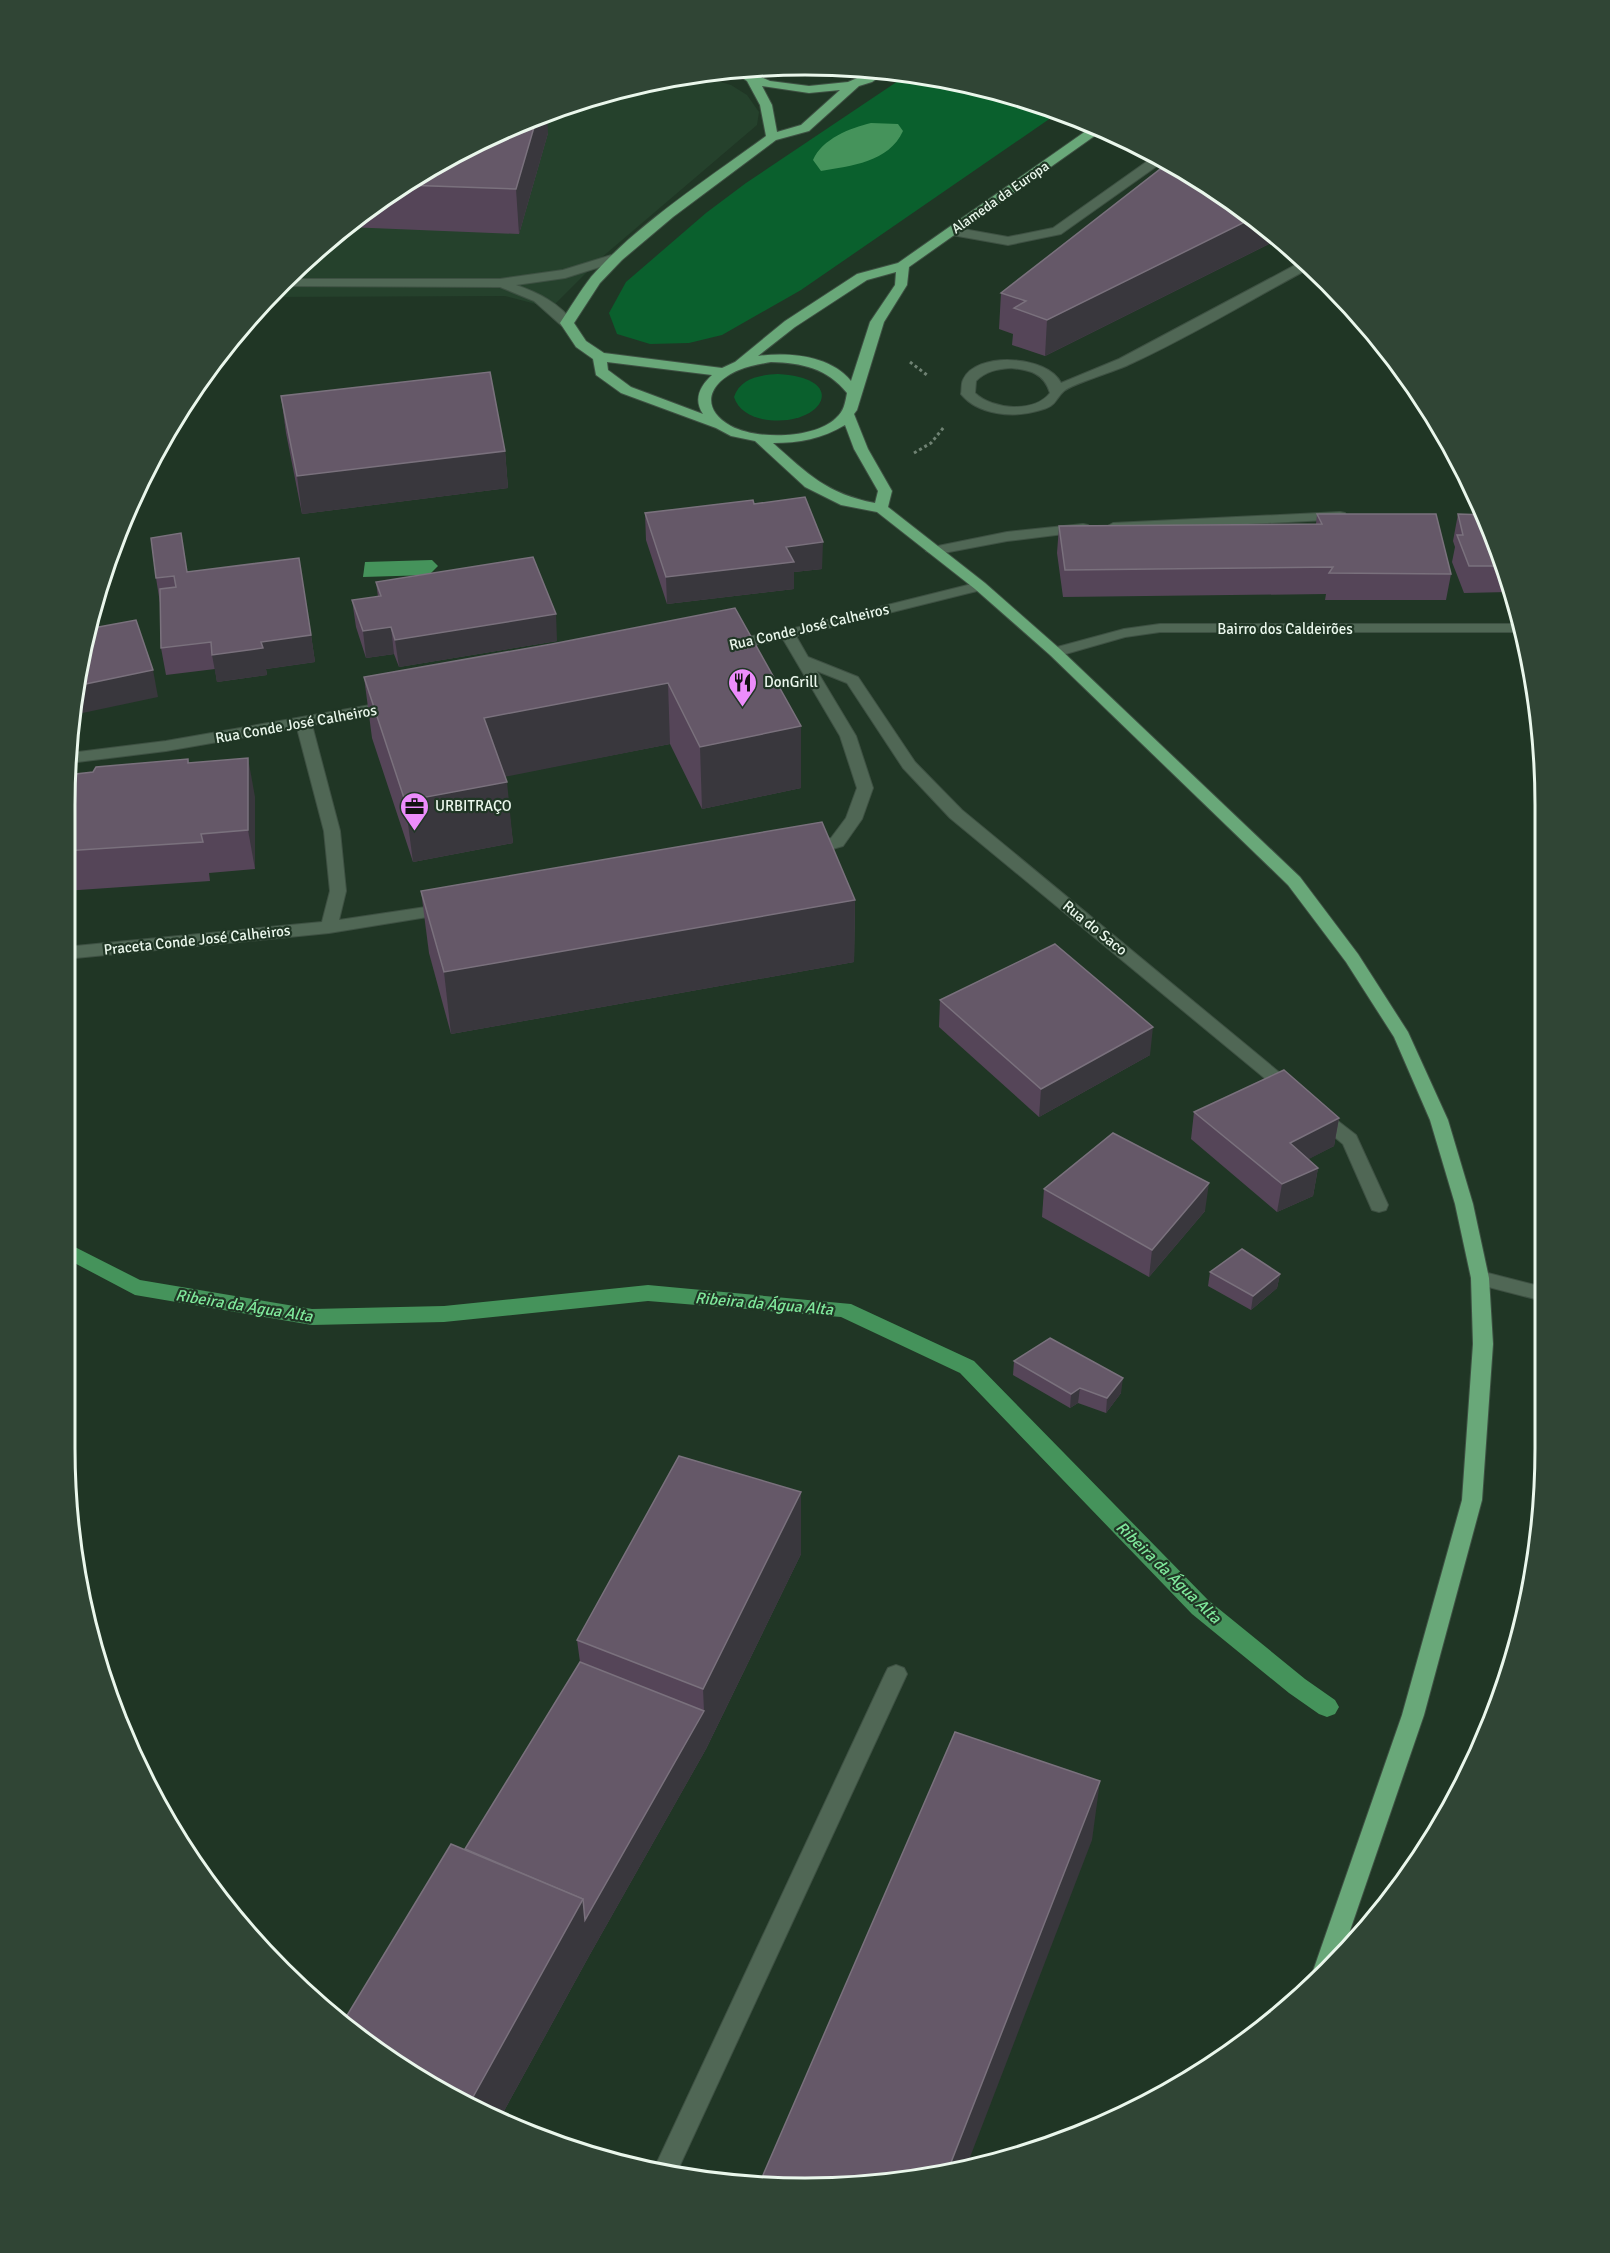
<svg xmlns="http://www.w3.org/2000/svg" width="1610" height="2253" font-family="Signika,sans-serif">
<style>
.built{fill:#25412c}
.green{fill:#0a602d}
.water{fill:#45935b}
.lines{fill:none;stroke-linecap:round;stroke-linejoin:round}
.stream{fill:#45935b;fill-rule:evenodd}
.minor-casing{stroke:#3e5143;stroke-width:2}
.major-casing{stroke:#3e5143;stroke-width:2}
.path{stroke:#6f8273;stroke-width:3;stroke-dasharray:3 3;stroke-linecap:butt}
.minor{fill:#506755;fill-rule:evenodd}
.major{fill:#69a879;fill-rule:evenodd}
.wall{fill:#554558}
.shaded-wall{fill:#39373d}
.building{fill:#655868;stroke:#7a717d;stroke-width:1.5}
.labels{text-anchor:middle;stroke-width:4.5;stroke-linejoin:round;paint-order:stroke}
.far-street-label{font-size:14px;fill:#eaf7ec;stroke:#203625}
.street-label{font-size:15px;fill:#eaf7ec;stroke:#203625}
.poi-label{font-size:15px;fill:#eaf7ec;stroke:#203625;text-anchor:start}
.water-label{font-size:16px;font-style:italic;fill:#7fe89b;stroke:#203625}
.rim{fill:none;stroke:#eaf7ec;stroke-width:3}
</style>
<rect width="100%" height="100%" fill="#203625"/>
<path class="built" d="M695 74 731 85 747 95 759 112 757 125 601 258 551 308 505 296 268 297 317 248 435 164 567 104Z"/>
<g class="green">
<path d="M907 75 997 90 1058 113 801 290 722 335 689 343 650 344 617 334 609 313 626 282 706 213 746 183Z"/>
<path d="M778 374C853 378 821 430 762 419 750 416 738 410 734 397 740 378 760 375 778 374Z"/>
</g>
<g class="water">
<path d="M871 123 898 124 903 131C889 162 851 166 821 171L813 160C822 139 850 128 871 123Z"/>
<path d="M432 560 438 566 429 575 363 577 365 562Z"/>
</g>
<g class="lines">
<path class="stream" d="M65 1242 140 1280 312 1309 444 1306 648 1285 851 1304 974 1361 1208 1600 1305 1679 1335 1700 1339 1707 1335 1714 1327 1717 1319 1714 1289 1693 1192 1614 960 1373 841 1317 648 1301 444 1322 312 1325 135 1295 65 1258Z"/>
<defs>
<g id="minor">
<path d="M1156 155 1164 161 1061 234 1008 245 952 235 946 231 952 227 1008 237 1053 228Z"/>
<path d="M618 253 624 257 622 260 565 278 516 285C539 293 559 303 574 323L567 327 562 326 534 301 500 287 279 286 286 279H500L563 270Z"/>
<path d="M1301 262 1310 268C1250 300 1190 337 1128 365 1116 371 1072 384 1064 391 1053 401 1058 406 1037 411 1013 418 978 415 961 394 962 390 961 384 963 380 975 351 1048 355 1061 383L1119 359ZM1011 368C1030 370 1044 373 1050 393 1034 413 993 410 975 393L976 381C986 371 997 369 1011 368Z"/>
<path d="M1340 512 1345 513 1347 516 1345 519 1113 531 1106 527 1113 523Z"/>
<path d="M1083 524 1088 525 1090 528 1088 531 1007 541 933 555 926 551 933 547 1007 532Z"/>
<path d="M980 582 987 586 985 589 796 636 808 657 858 677 915 762 962 810 1297 1087 1300 1091 1297 1095 1291 1097 1285 1095 950 818 903 768 847 683 817 671 856 736 873 788 862 819 843 846 808 856 802 855 800 851 802 847 831 838 846 818 857 788 840 736 783 639 730 650 722 645 730 640 787 630Z"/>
<path d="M1160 624H1516L1519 632H1160L1125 637 1055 657 1047 652 1050 649 1124 629Z"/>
<path d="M393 701 398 703 401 706 398 709 312 725 340 831 346 891 339 920 446 904 452 905 454 909 452 913 329 933 65 959V947L322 922 330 891 324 831 297 728 166 751 69 763 70 753 166 741Z"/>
<path d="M1319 1109 1325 1111 1356 1135 1388 1205 1386 1210 1379 1212 1372 1210 1343 1144 1313 1119 1310 1115 1313 1111Z"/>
<path d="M1480 1271 1543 1287V1301L1473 1283 1471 1278 1473 1273Z"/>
<path d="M896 1665 904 1668 907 1674 675 2176 653 2171 885 1674 888 1668Z"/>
</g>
<path id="major" d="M730 70H744L770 81 809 86 848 82 876 70 887 72 872 82 859 86 809 131 776 140 673 217 622 260 600 283 574 323 586 341 604 353 722 368 735 362 785 321 857 274 898 263 1093 126 1103 130 909 267 907 285 884 322 857 410 854 414 868 449 892 491 888 507 985 583 1060 649 1300 877 1358 954 1408 1032 1448 1120 1473 1204 1489 1278 1493 1344 1482 1500 1424 1715 1343 1951 1318 1979 1313 1971 1402 1715 1462 1500 1473 1344 1471 1278 1455 1204 1430 1120 1394 1037 1346 962 1288 885 1050 655 975 589 877 512 841 505 805 487 755 441 731 436 716 428 621 393 596 375 593 359 576 347 560 323C570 308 580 291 591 277 637 224 709 178 766 136L760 105 747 81ZM762 86 809 93 840 90 801 125 777 132 772 105ZM896 272 895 285 870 322 851 381C830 355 788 352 758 356L795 327 867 280ZM607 362 712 375C700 386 693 399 703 414L631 387 608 370ZM771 362C802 363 827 368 847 393 845 403 844 411 836 418 814 439 757 440 731 426 698 407 710 382 739 370 749 366 760 364 771 362ZM845 425 854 449 878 491 875 503C827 494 808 474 773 443 799 443 822 439 845 425Z"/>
</defs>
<use href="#minor" class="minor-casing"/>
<use href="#major" class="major-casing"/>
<g class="path">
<path d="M910 362 927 375"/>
<path d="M914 453 931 443 944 427"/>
</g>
<use href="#minor" class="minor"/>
<use href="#major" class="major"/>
</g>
<g class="wall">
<path d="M548 133 519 234 347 227 435 164Z"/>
<path d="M1256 218 1279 239 1045 356 1012 345 1013 334 999 329 1001 293Z"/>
<path d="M281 396 505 451 508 488 302 514 286 433Z"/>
<path d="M754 504 822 569 794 572V589L667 604 646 540 645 513Z"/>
<path d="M1317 514 1451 574 1446 600H1325L1326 594 1063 597 1057 553 1059 526 1316 524Z"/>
<path d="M1458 514 1489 521 1508 592 1464 593 1452 562 1455 547 1453 541Z"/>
<path d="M187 572 311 635 315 662 266 669 267 675 217 682 215 669 166 675 161 648 160 603 156 578Z"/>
<path d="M376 582 557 641 399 667 394 654 366 658 356 627 352 600 378 597Z"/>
<path d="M552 644 801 726V788L702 809 670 744 505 776 513 843 413 862 372 738 364 677Z"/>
<path d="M188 759 189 763 255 797V869L209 873 210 881 64 891V805Z"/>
<path d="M421 891 855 900 854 962 451 1034 429 953Z"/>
<path d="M940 1000 1150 1055 1039 1117 939 1027Z"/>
<path d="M1194 1112 1339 1118 1334 1146 1308 1159 1318 1168 1313 1196 1277 1212 1191 1139Z"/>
<path d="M1044 1189 1205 1211 1149 1277 1042 1217Z"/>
<path d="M1210 1272 1280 1274 1277 1288 1251 1310 1208 1286Z"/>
<path d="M1014 1361 1121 1393 1106 1413 1078 1403 1070 1408 1013 1375Z"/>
<path d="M801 1492V1554L706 1749 589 1956 499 2120 478 2112 465 1849 580 1662 577 1640Z"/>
</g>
<g class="shaded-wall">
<path d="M547 113 548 133 519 234 516 189 537 117Z"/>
<path d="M1255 217 1279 239 1045 356 1047 320Z"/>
<path d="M505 451 508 488 302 514 297 476Z"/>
<path d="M823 542 822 569 794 572V589L667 604 666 577 786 547Z"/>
<path d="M556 614 557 641 399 667 395 640Z"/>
<path d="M391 627 394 654 366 658 363 631Z"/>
<path d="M311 635 315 662 266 669 267 675 217 682 212 655 261 642Z"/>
<path d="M153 670 158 697 73 715 76 686Z"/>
<path d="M668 683 670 744 489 780 484 718Z"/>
<path d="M801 726V788L702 809 700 747Z"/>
<path d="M248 758 255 797V869L248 830Z"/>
<path d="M507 782 513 843 413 862 405 801Z"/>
<path d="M855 900 854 962 451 1034 444 972Z"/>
<path d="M1153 1027 1150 1055 1039 1117 1041 1089Z"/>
<path d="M1339 1118 1334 1146 1286 1171 1290 1143Z"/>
<path d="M1318 1168 1313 1196 1277 1212 1282 1184Z"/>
<path d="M1209 1183 1205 1211 1149 1277 1152 1250Z"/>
<path d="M1280 1274 1277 1288 1251 1310 1253 1296Z"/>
<path d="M1123 1378 1121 1393 1106 1413 1107 1398Z"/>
<path d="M1080 1388 1078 1403 1070 1408 1071 1394Z"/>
<path d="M801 1492V1554L706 1749 589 1956 499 2120 478 2112 468 2106 583 1899 704 1711 703 1689Z"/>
<path d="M1100 1781 1092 1840 967 2165 948 2170Z"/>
</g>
<g class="building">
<path d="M537 117 516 189 405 185 435 164Z"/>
<path d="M1168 163 1255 217 1047 320 1014 308 1026 301 1001 293Z"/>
<path d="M490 372 505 451 297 476 281 396Z"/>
<path d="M805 497 823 542 786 547 794 562 666 577 645 513 753 500 754 504Z"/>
<path d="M1317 514H1436L1451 574 1329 573 1333 567 1065 570 1059 526 1322 524Z"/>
<path d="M1458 514 1486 515 1489 521 1501 566H1469L1457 535H1463Z"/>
<path d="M181 533 187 572 299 558 311 635 261 642 263 648 212 655 211 642 161 648 160 589 176 587 174 576 156 578 151 538Z"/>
<path d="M533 557 556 614 395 640 391 627 363 631 352 600 381 596 376 582Z"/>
<path d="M735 608 801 726 700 747 668 683 484 718 507 782 405 801 364 677 552 644Z"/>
<path d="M136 620 153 670 76 686 79 660 88 629Z"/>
<path d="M248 758V830L201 834 203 842 64 851V805L67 775 93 772 96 767 188 759V763Z"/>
<path d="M822 822 855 900 444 972 421 891Z"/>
<path d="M1055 944 1153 1027 1041 1089 940 1000Z"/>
<path d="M1284 1070 1339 1118 1290 1143 1318 1168 1282 1184 1194 1112Z"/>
<path d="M1113 1133 1209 1183 1152 1250 1044 1189Z"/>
<path d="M1242 1249 1280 1274 1253 1296 1210 1272Z"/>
<path d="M1050 1338 1123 1378 1107 1398 1080 1388 1071 1394 1014 1361Z"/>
<path d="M679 1456 801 1492 703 1689 577 1640Z"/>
<path d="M580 1662 704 1711 585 1920 583 1899 465 1849Z"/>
<path d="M955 1732 1100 1781 948 2170 901 2182H760Z"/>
<path d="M451 1844 583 1899 468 2106 343 2022Z"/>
</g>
<defs>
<symbol id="restaurant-pin" viewBox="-11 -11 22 30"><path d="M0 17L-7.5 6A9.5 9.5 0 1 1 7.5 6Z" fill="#ec8cfb" stroke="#203625"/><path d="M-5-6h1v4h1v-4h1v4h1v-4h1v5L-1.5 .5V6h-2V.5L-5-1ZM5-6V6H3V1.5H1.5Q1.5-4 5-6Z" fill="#111"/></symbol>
<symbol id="office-pin" viewBox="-11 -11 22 30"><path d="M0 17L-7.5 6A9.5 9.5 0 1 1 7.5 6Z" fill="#ec8cfb" stroke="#203625"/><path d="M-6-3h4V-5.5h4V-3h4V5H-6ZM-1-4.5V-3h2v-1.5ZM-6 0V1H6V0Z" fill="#111"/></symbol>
</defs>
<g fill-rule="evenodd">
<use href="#restaurant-pin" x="726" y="666" width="33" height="45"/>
<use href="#office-pin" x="398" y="790" width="33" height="45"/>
</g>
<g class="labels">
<g class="far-street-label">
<text transform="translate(1000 197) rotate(-35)" y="5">Alameda da Europa</text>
</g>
<g class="street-label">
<text transform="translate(809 627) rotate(-13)" y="5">Rua Conde José Calheiros</text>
<text x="1285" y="634">Bairro dos Caldeirões</text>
<text transform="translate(296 724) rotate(-10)" y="5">Rua Conde José Calheiros</text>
<text transform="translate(1095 928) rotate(39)" y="5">Rua do Saco</text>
<text transform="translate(197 940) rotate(-6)" y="5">Praceta Conde José Calheiros</text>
</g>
<g class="poi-label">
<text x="764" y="687">DonGrill</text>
<text x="435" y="811">URBITRAÇO</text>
</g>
<g class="water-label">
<text transform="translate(764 1303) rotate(5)" y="6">Ribeira da Água Alta</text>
<text transform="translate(244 1305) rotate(9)" y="6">Ribeira da Água Alta</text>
<text transform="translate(1169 1572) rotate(44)" y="6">Ribeira da Água Alta</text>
</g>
</g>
<path d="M0 0H1610V2253H0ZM805 75H805A730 730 0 0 1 1535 805V1448A730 730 0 0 1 805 2178H805A730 730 0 0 1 75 1448V805A730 730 0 0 1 805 75Z" fill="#304535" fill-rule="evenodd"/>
<path class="rim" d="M805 75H805A730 730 0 0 1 1535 805V1448A730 730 0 0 1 805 2178H805A730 730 0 0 1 75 1448V805A730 730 0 0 1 805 75Z"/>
</svg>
